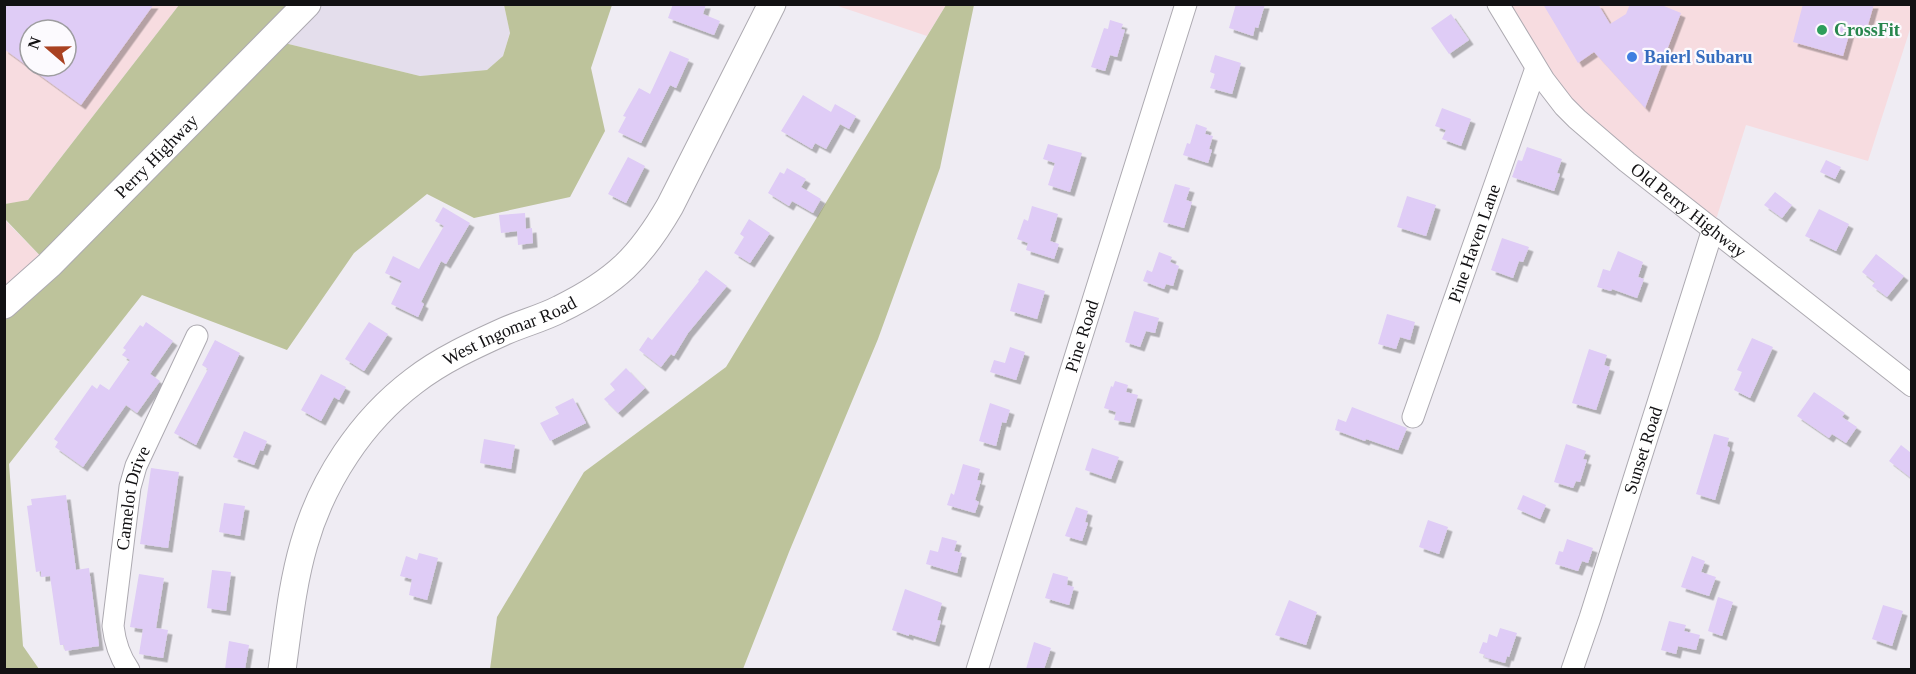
<svg xmlns="http://www.w3.org/2000/svg" width="1916" height="674" font-family="'Times New Roman',serif">
<style>
.commercial{fill:#f7dce0;fill-rule:evenodd}
.built{fill:#e4deec}
.green{fill:#bdc39b}
.building{fill:#dfccf6;fill-rule:evenodd;filter:url(#shadow)}
.lines{fill:none;stroke-linecap:round;stroke-linejoin:round}
.minor-casing{stroke:#adaab1;stroke-width:23}
.major-casing{stroke:#adaab1;stroke-width:29}
.minor{stroke:#fff;stroke-width:21}
.major{stroke:#fff;stroke-width:27}
.leisure-dot{fill:#2e9e5b;stroke:#fcfafe;stroke-width:2}
.shop-dot{fill:#3f7fe0;stroke:#fcfafe;stroke-width:2}
.labels{text-anchor:middle;stroke-width:4.5;stroke-linejoin:round;paint-order:stroke}
.leisure-label{font-size:18px;font-weight:bold;fill:#27864d;stroke:#fcfafe;text-anchor:start}
.shop-label{font-size:18px;font-weight:bold;fill:#366cbe;stroke:#fcfafe;text-anchor:start}
.street-label{font-size:18px;fill:#121113;stroke:#fcfafe}
</style>
<defs>
<filter id="shadow"><feDropShadow dx="4.5" dy="4.5" stdDeviation="0" flood-color="#0004"/></filter>
</defs>
<rect width="100%" height="100%" fill="#efecf3"/>
<g class="commercial">
<path d="M1911 4 1912 23 1868 161 1746 125 1713 229 1594 135 1498 5Z"/>
<path d="M5 5H179L27 201 5 204ZM30 30H66V66H30Z"/>
<path d="M835 5H946L927 36Z"/>
<path d="M4 219 49 265 4 305Z"/>
</g>
<path class="built" d="M307 4 504 5 510 32 503 56 487 70 420 76 272 40Z"/>
<g class="green">
<path d="M179 5H307L272 40 420 76 487 70 503 56 510 33 504 5H612L591 68 605 131 570 197 474 218 427 194 354 253 287 350 142 295 9 464 23 646 39 669H5L4 305 49 265 5 219V204L28 200Z"/>
<path d="M946 5H974L940 168 878 339 789 552 743 669H490L497 617 584 472 726 367Z"/>
</g>
<g class="building">
<path d="M4 4H154L81 105 4 49ZM30 30H66V66H30Z"/>
<path d="M673 4H706L703 14 720 21 714 35 668 18Z"/>
<path d="M1236 4H1265L1258 28 1255 27 1253 36 1229 28Z"/>
<path d="M1543 4H1598L1610 24 1626 14 1630 4H1659L1681 13 1645 108 1594 52 1578 63Z"/>
<path d="M1803 4H1874L1866 32 1851 28 1843 56 1793 42Z"/>
<path d="M1451 14 1469 40 1449 54 1431 28Z"/>
<path d="M1110 20 1123 24 1121 29 1125 30 1117 57 1110 55 1105 71 1091 67 1104 28 1108 29Z"/>
<path d="M670 51 689 59 676 88 670 85 641 143 618 132 626 117 623 116 639 88 650 94Z"/>
<path d="M1215 55 1241 63 1232 94 1210 88 1215 74 1210 72Z"/>
<path d="M803 95 831 112 835 104 856 116 849 129 840 124 826 149 815 143 812 149 781 131Z"/>
<path d="M1442 108 1471 119 1461 146 1442 139 1446 130 1435 126Z"/>
<path d="M1196 124 1207 128 1205 134 1213 136 1209 149 1212 150 1208 163 1183 155 1187 143 1190 144Z"/>
<path d="M1048 144 1082 153 1070 192 1048 185 1055 163 1043 159Z"/>
<path d="M1527 147 1562 159 1557 173 1560 174 1554 191 1512 177 1518 160 1522 161Z"/>
<path d="M628 157 645 166 626 203 608 194Z"/>
<path d="M1826 160 1841 167 1835 179 1820 172Z"/>
<path d="M787 168 806 179 801 187 821 199 813 213 792 201 789 206 768 193 780 172 784 174Z"/>
<path d="M1175 184 1190 188 1186 200 1192 202 1184 228 1163 222Z"/>
<path d="M1775 192 1792 205 1782 218 1764 205Z"/>
<path d="M1407 196 1436 205 1426 236 1397 227Z"/>
<path d="M1032 206 1058 214 1050 241 1059 244 1054 259 1026 250 1028 243 1017 239 1024 219 1028 221Z"/>
<path d="M443 207 470 223 446 264 441 261 421 302 424 304 418 317 391 304 402 281 385 273 393 256 419 269 444 226 435 221Z"/>
<path d="M1819 209 1849 224 1836 251 1805 236Z"/>
<path d="M525 213 526 229 532 228 533 243 518 245 517 231 501 233 499 215Z"/>
<path d="M749 219 770 233 750 263 734 253 744 237 740 234Z"/>
<path d="M1502 238 1529 247 1523 262 1519 261 1513 278 1491 270Z"/>
<path d="M1618 251 1643 262 1638 277 1644 279 1637 298 1612 289 1611 291 1597 287 1603 269 1610 271Z"/>
<path d="M1159 252 1172 257 1170 262 1179 266 1173 286 1166 284 1164 289 1143 281 1147 270 1152 272Z"/>
<path d="M1876 254 1904 276 1887 297 1872 286 1875 282 1862 272Z"/>
<path d="M706 270 727 286 688 333 674 356 671 354 661 367 639 350 648 337 652 340 699 281 698 280Z"/>
<path d="M1018 283 1045 291 1037 319 1010 311Z"/>
<path d="M1134 311 1159 318 1155 333 1146 331 1140 347 1125 342Z"/>
<path d="M1387 314 1415 322 1410 340 1400 337 1396 349 1378 344Z"/>
<path d="M146 322 173 341 150 374 160 381 137 413 126 405 83 467 55 447 58 442 54 439 92 385 97 389 100 384 109 390 130 360 122 355 126 350 123 348 140 325 143 327Z"/>
<path d="M369 322 388 334 364 371 345 359Z"/>
<path d="M1752 338 1773 347 1750 398 1734 390 1742 372 1737 370Z"/>
<path d="M215 340 240 353 196 445 174 433 208 369 202 365Z"/>
<path d="M1010 347 1025 352 1016 380 990 372 994 360 1005 363Z"/>
<path d="M1589 349 1607 355 1604 365 1610 367 1596 410 1572 403Z"/>
<path d="M626 368 645 388 618 413 604 399 615 390 610 384Z"/>
<path d="M321 374 346 387 339 400 334 397 321 421 301 410Z"/>
<path d="M1115 381 1128 385 1126 392 1138 395 1130 423 1114 420 1116 412 1104 408 1111 386 1113 387Z"/>
<path d="M1814 392 1845 413 1842 417 1857 427 1846 443 1832 434 1829 438 1797 416Z"/>
<path d="M573 398 586 423 550 441 540 423 559 414 555 407Z"/>
<path d="M990 403 1010 410 1006 423 1002 422 996 446 979 441Z"/>
<path d="M1352 407 1407 428 1398 450 1366 439 1365 441 1335 430 1338 419 1346 422Z"/>
<path d="M244 431 267 441 263 451 260 450 254 465 233 457Z"/>
<path d="M1714 434 1729 438 1727 446 1730 448 1715 500 1696 494Z"/>
<path d="M484 439 515 445 511 469 480 463Z"/>
<path d="M1566 444 1586 451 1583 459 1587 460 1580 482 1576 481 1573 488 1554 482Z"/>
<path d="M1901 445 1911 453V478L1889 461Z"/>
<path d="M1092 448 1119 457 1111 479 1085 470Z"/>
<path d="M963 464 980 469 977 480 981 481 975 500 979 502 975 513 947 505 951 493 954 495Z"/>
<path d="M151 468 179 472 168 548 140 544Z"/>
<path d="M66 495 76 570 89 568 99 646 65 651 64 645H60L50 576 41 577V571L36 572 27 506 32 505 31 499Z"/>
<path d="M1523 495 1546 505 1540 519 1517 509Z"/>
<path d="M224 503 245 506 240 536 219 532Z"/>
<path d="M1076 507 1088 511 1085 522 1088 523 1082 541 1065 536Z"/>
<path d="M1428 520 1448 527 1439 554 1419 547Z"/>
<path d="M942 537 957 541 954 551 962 553 957 573 926 564 930 550 938 552Z"/>
<path d="M1567 539 1593 548 1588 563 1582 561 1578 571 1555 564 1559 551 1563 552Z"/>
<path d="M419 553 438 558 427 600 409 595 412 579 400 576 406 556 417 560Z"/>
<path d="M1692 556 1705 561 1701 572 1716 577 1709 596 1681 587Z"/>
<path d="M212 570 231 572 226 611 207 608Z"/>
<path d="M1053 573 1068 577 1067 585 1074 587 1069 605 1045 598Z"/>
<path d="M139 574 164 578 156 628 168 630 163 658 139 654 143 629 130 627Z"/>
<path d="M905 589 942 603 937 620 941 621 935 642 909 634V636L892 630Z"/>
<path d="M1718 597 1733 602 1722 636 1708 631Z"/>
<path d="M1289 600 1317 612 1306 645 1275 635Z"/>
<path d="M1883 605 1903 611 1892 646 1872 639Z"/>
<path d="M1669 621 1686 625 1684 631 1700 635 1696 650 1678 646 1676 654 1661 650Z"/>
<path d="M1500 628 1517 633 1509 657 1507 656 1505 663 1484 657 1485 655 1479 653 1483 642 1487 643 1489 634 1497 637Z"/>
<path d="M229 641 249 645 245 669H225Z"/>
<path d="M1034 642 1051 648 1044 669H1026Z"/>
</g>
<g class="lines">
<defs>
<g id="minor">
<path id="s1" d="M1498 4 1544 80 1564 106 1577 119 1627 162 1912 386"/>
<path id="s2" d="M1413 417 1536 68"/>
<path id="s3" d="M129 670C119 656 115 643 113 626L130 487 136 466 197 336"/>
<path id="s4" d="M977 670 1186 4"/>
<path id="s5" d="M1572 670 1590 618 1713 229"/>
</g>
<g id="major">
<path id="s6" d="M4 305 49 265 307 4"/>
<path id="s7" d="M282 670C288 628 292 585 304 544 322 481 361 421 414 381 441 360 474 345 505 331 523 323 543 318 560 309 615 282 640 258 670 206L772 4"/>
</g>
</defs>
<use href="#minor" class="minor-casing"/>
<use href="#major" class="major-casing"/>
<use href="#minor" class="minor"/>
<use href="#major" class="major"/>
</g>
<circle class="leisure-dot" cx="1822" cy="30" r="6"/>
<circle class="shop-dot" cx="1632" cy="57" r="6"/>
<g class="labels">
<g class="leisure-label">
<text x="1834" y="36">CrossFit</text>
</g>
<g class="shop-label">
<text x="1644" y="63">Baierl Subaru</text>
</g>
<g class="street-label">
<text dy="6" stroke="none"><textPath href="#s6" startOffset="213">Perry Highway</textPath></text>
<text dy="6" stroke="none"><textPath href="#s1" startOffset="284">Old Perry Highway</textPath></text>
<text dy="6" stroke="none"><textPath href="#s2" startOffset="184">Pine Haven Lane</textPath></text>
<text dy="6" stroke="none"><textPath href="#s7" startOffset="436">West Ingomar Road</textPath></text>
<text dy="6" stroke="none"><textPath href="#s4" startOffset="350">Pine Road</textPath></text>
<text dy="6" stroke="none"><textPath href="#s5" startOffset="231">Sunset Road</textPath></text>
<text dy="6" stroke="none"><textPath href="#s3" startOffset="177">Camelot Drive</textPath></text>
</g>
</g>
<rect width="1916" height="674" fill="none" stroke="#121113" stroke-width="12"/>
<g transform="translate(48 48) rotate(290)"><circle r="28" fill="#fcfafe" stroke="#9e9da0" stroke-width="1.5"/>
<path d="M0-4.5L10 22L0 15L-10 22Z" fill="#a94121"/>
<text y="-9" font-size="16" font-weight="bold" text-anchor="middle" fill="#121113">N</text>
</g>
</svg>
